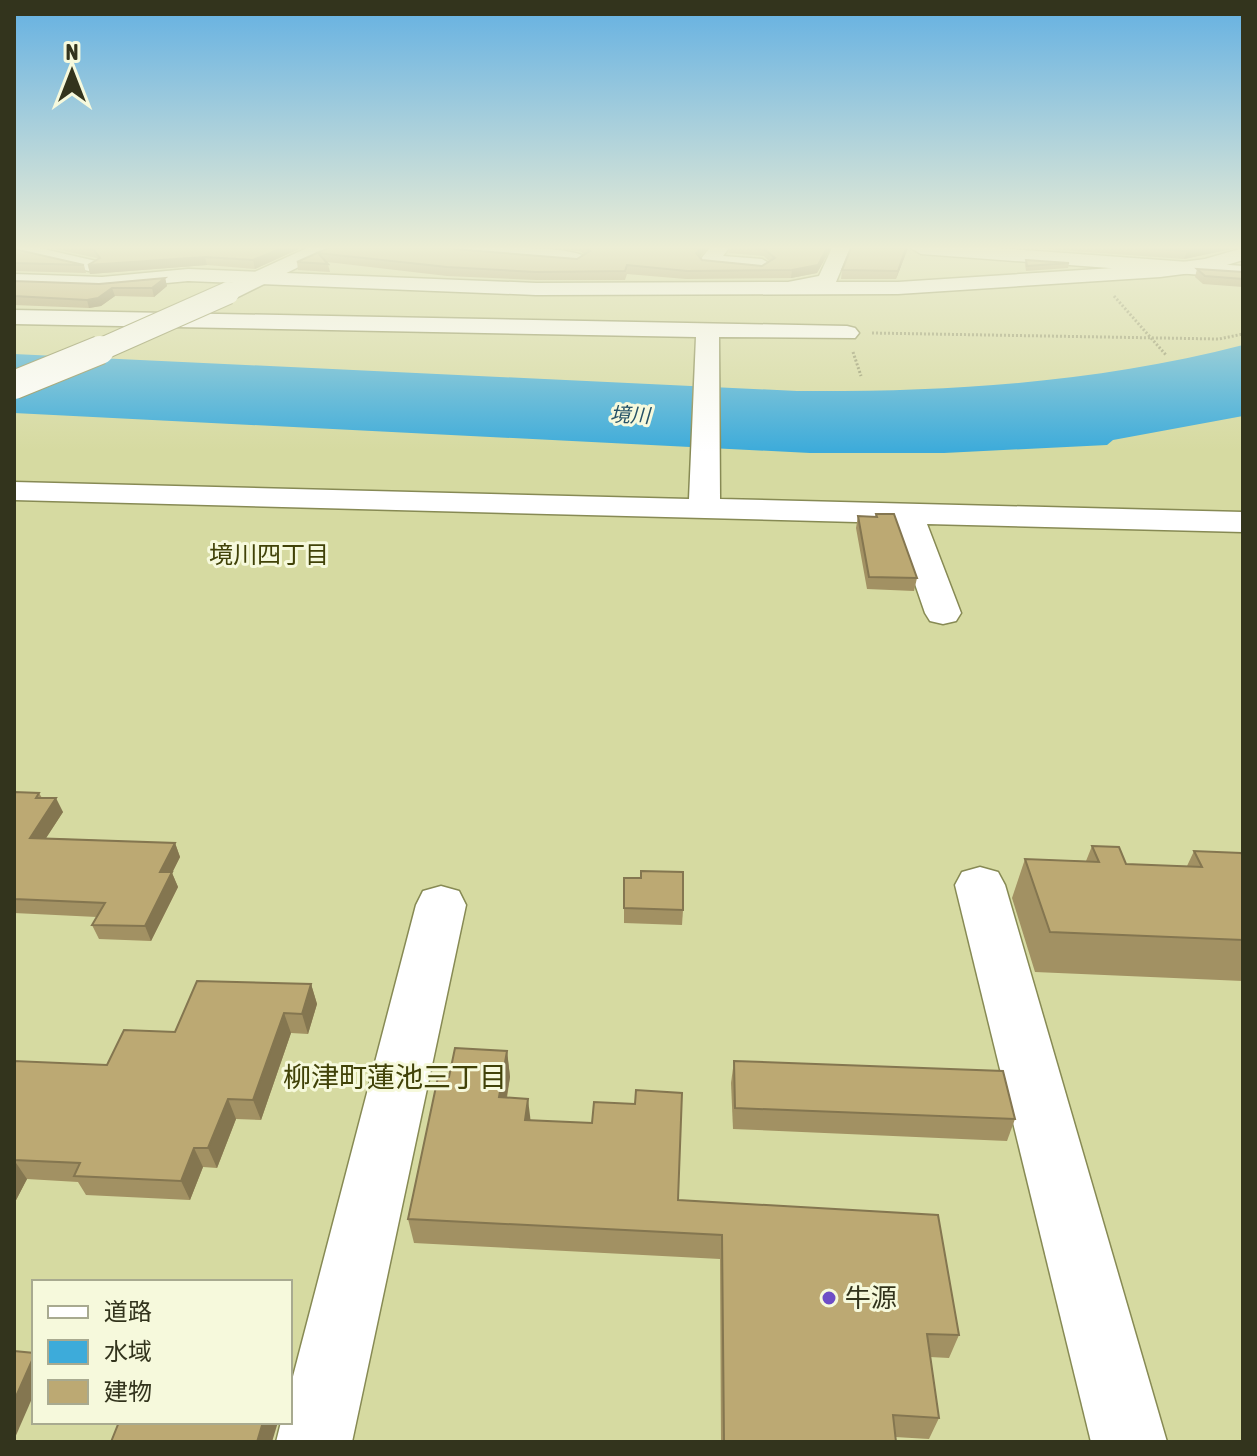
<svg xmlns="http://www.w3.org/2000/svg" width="1257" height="1456" font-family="'Asap Condensed','Noto Sans JP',sans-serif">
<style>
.water{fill:#3dabda}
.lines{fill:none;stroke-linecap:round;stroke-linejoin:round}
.minor-casing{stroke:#878a54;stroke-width:3}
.major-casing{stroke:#878a54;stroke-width:3}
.path{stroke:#919369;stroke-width:3;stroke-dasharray:2 2;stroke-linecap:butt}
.minor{fill:#fff;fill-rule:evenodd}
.major{fill:#fff;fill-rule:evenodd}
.major-bridge-far1-casing{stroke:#878a54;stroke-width:24;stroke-linecap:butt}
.major-bridge-casing{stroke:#878a54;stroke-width:30;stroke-linecap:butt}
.major-bridge-far1{stroke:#fff;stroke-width:22}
.major-bridge{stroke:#fff;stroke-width:28}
.wall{fill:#a29163}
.shaded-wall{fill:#847650}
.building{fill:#bca973;stroke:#847650;stroke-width:2}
.poi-dot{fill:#6e4ec7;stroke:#f6f9dc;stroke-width:3}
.labels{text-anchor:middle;stroke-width:6;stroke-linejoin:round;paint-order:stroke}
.far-water-label{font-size:20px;font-style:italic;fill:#265267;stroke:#f6f9dc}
.neighbourhood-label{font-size:24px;fill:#414208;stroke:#f6f9dc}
.near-poi-label{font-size:26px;fill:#33341d;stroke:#f6f9dc;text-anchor:start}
.near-neighbourhood-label{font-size:28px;fill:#414208;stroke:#f6f9dc}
</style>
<rect width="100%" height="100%" fill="#d6daa1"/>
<path class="water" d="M1243 345V416L1113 440 1107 445 944 453H810L14 413V354L797 391C948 392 1096 383 1243 345Z"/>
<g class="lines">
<defs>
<g id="minor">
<path d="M14 248H39L96 261 99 265 89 271 14 253Z"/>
<path d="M446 248C467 246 575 245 587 258L577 264 455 254Z"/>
<path d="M710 248H729L723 256 762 259 772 265 762 271 702 265 699 261Z"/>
<path d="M832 248H850L836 282H898L1160 265 1205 259 1243 248V260L1207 271 1160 277 898 294 536 295 188 281 102 289 14 286V274L102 277 188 269 536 283 788 282 819 276Z"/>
<path d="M14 310 847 326 855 328 859 333 855 338 719 337 720 499 1243 512V532L927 524 961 613 956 621 943 624 930 621 925 613 894 523 14 500V482L689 499 696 337 14 324Z"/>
<path d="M980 867 998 872 1005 885 1167 1442H1091L955 885 962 872Z"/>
<path d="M441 886 459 891 466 905 352 1442H276L281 1422H290V1388L416 905 423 891Z"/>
</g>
<g id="major">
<path d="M307 248H332L329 252 236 298 228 300 217 293 220 288Z"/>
<path d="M911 248H996L1243 266V278L921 254Z"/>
</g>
</defs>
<use href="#minor" class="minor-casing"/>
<use href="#major" class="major-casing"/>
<g class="path">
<path d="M1114 296 1166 355"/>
<path d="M872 333 1219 339 1243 334"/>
<path d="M853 352 861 376"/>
</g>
<use href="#minor" class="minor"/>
<use href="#major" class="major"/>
<defs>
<path id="major-bridge-far1" d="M95 352 228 293"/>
<path id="major-bridge" d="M14 385 100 350"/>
</defs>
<use href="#major-bridge-far1" class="major-bridge-far1-casing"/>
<use href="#major-bridge" class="major-bridge-casing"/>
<use href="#major-bridge-far1" class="major-bridge-far1"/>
<use href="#major-bridge" class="major-bridge"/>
</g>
<g class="wall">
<path d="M50 248H301L255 269 207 265 90 274 88 265 97 259V258Z"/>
<path d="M328 248 454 249 577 259 584 254 580 251 528 248H708L700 257 702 260 762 266 770 262 764 256 729 253V248H831L817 273 791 278 686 279 627 274 625 280H536L447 276 327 262 328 264 330 272 298 270 297 262Z"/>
<path d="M851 248H908L896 279H841L842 270Z"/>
<path d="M1031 248H1236L1184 259Z"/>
<path d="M14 249 84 265 86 273 14 271Z"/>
<path d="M1026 260 1069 263 1068 268 1026 271 1025 265Z"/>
<path d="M1197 269 1243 272V287L1203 284 1195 277Z"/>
<path d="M165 278 167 286 154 297 115 296 101 306 89 308 14 305V281L99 284Z"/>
<path d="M876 514 917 578 914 591 867 589 856 528 858 516 875 517Z"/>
<path d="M14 792 39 793 42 798 63 812 46 838 175 843 180 857 172 873 178 887 151 941 99 939 92 925 97 917 14 913Z"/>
<path d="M1092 846 1126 864 1187 866 1194 851 1243 856V981L1035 972 1012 898 1025 859 1086 861Z"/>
<path d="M624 878H641L683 910 682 925 624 923Z"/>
<path d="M311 984 317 1004 308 1034 291 1033 261 1120 236 1119 217 1168 203 1167 190 1200 86 1195 78 1182 27 1179 14 1204V1061L107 1065 175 1032Z"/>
<path d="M507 1051 510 1077 507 1098 530 1120 678 1200 959 1335 949 1358 930 1357 939 1418 929 1439 895 1437 896 1442H721L720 1259 414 1243 408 1219 449 1077Z"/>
<path d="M734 1061 1015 1119 1007 1141 733 1129 731 1083Z"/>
</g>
<g class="shaded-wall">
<path d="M282 248H301L255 269 253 260Z"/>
<path d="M701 248H708L696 261V253Z"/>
<path d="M827 248H831L817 273 791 278 792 270Z"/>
<path d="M906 248H908L896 279 898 271Z"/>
<path d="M1202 248H1236L1184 259 1187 251Z"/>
<path d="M205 257 207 265 90 274 88 265Z"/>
<path d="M165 278 167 286 154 297 152 288Z"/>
<path d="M112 288 115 296 101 306 89 308 87 300Z"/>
<path d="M56 798 63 812 37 852 30 838Z"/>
<path d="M175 843 180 857 172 873 178 887 151 941 145 926 160 872Z"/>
<path d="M311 984 317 1004 308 1034 302 1014Z"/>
<path d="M284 1013 291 1033 261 1120 253 1100Z"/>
<path d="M507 1051 510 1077 502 1123 499 1097Z"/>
<path d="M228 1099 236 1119 217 1168 208 1148Z"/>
<path d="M528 1099 531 1124 525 1120Z"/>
<path d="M194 1148 203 1167 190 1200 181 1181Z"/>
<path d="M14 1160 27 1179 14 1204Z"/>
<path d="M34 1356V1394L14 1440V1401Z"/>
<path d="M263 1422H278L272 1442H257Z"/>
</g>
<g class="building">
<path d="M83 248H282L253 260 205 257 88 265 100 258 94 250Z"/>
<path d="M328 248H452L454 249 577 259 590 251 585 248H701L696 253 702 260 762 266 775 258 764 249 752 248H827L818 265 792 270 687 271 627 265 625 271 536 272 447 267 318 253 328 264 297 262Z"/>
<path d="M851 248H906L898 271 842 270Z"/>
<path d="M1141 248H1202L1187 251Z"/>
<path d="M14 249 84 265 14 263Z"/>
<path d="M1026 260 1069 263 1027 266Z"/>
<path d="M1197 269 1243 272V279L1205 276Z"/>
<path d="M165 278 152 288H112L98 298 87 300 14 296V281L99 284Z"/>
<path d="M876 514H894L917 578 869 577 858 516 877 517Z"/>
<path d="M14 792 39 793 36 798H56L30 838 175 843 160 872H172L145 926 92 925 105 903 14 899Z"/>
<path d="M1092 846 1119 847 1126 864 1202 867 1194 851 1241 853 1243 856V940L1050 932 1025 859 1099 862Z"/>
<path d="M641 871 683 872V910L624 908V878H641Z"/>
<path d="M197 981 311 984 302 1014 284 1013 253 1100 228 1099 208 1148H194L181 1181 74 1176 80 1163 14 1160V1061L107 1065 124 1030 175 1032Z"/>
<path d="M455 1048 507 1051 499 1097 528 1099 525 1120 592 1123 594 1102 635 1104 636 1090 682 1093 678 1200 938 1215 959 1335 927 1334 939 1418 893 1415 896 1442H724L722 1235 408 1219 438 1077H449Z"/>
<path d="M734 1061 1003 1071 1015 1119 735 1108Z"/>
<path d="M14 1351 34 1353V1356L14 1401Z"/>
<path d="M119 1422H263L257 1442H111Z"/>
</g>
<linearGradient id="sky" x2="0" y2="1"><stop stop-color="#63b0e2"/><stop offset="0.55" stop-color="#edeed5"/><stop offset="1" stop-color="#edeed5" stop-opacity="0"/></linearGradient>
<rect width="1257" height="451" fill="url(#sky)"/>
<circle class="poi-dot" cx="829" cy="1298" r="8"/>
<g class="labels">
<g class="far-water-label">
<text transform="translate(630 415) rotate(2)" y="7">境川</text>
</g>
<g class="neighbourhood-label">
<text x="269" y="563">境川四丁目</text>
</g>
<g class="near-poi-label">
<text x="845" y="1307">牛源</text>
</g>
<g class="near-neighbourhood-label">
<text x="395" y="1087">柳津町蓮池三丁目</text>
</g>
</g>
<rect width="1257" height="1456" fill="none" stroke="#33341d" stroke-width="32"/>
<rect x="32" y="1280" width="260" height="144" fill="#f6f9dc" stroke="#a8aa90" stroke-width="2"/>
<rect x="48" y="1306" width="40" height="12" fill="#ffffff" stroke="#a8aa90" stroke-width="2"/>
<text x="104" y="1320" font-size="24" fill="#33341d">道路</text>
<rect x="48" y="1340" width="40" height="24" fill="#3dabda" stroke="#a8aa90" stroke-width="2"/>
<text x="104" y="1360" font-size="24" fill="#33341d">水域</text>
<rect x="48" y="1380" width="40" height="24" fill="#bca973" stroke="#a8aa90" stroke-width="2"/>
<text x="104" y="1400" font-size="24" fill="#33341d">建物</text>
<g transform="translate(72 72)" stroke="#f6f9dc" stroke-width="6" paint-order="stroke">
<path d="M0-6L14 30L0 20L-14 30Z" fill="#33341d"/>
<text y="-12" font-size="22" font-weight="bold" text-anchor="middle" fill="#33341d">N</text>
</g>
</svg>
